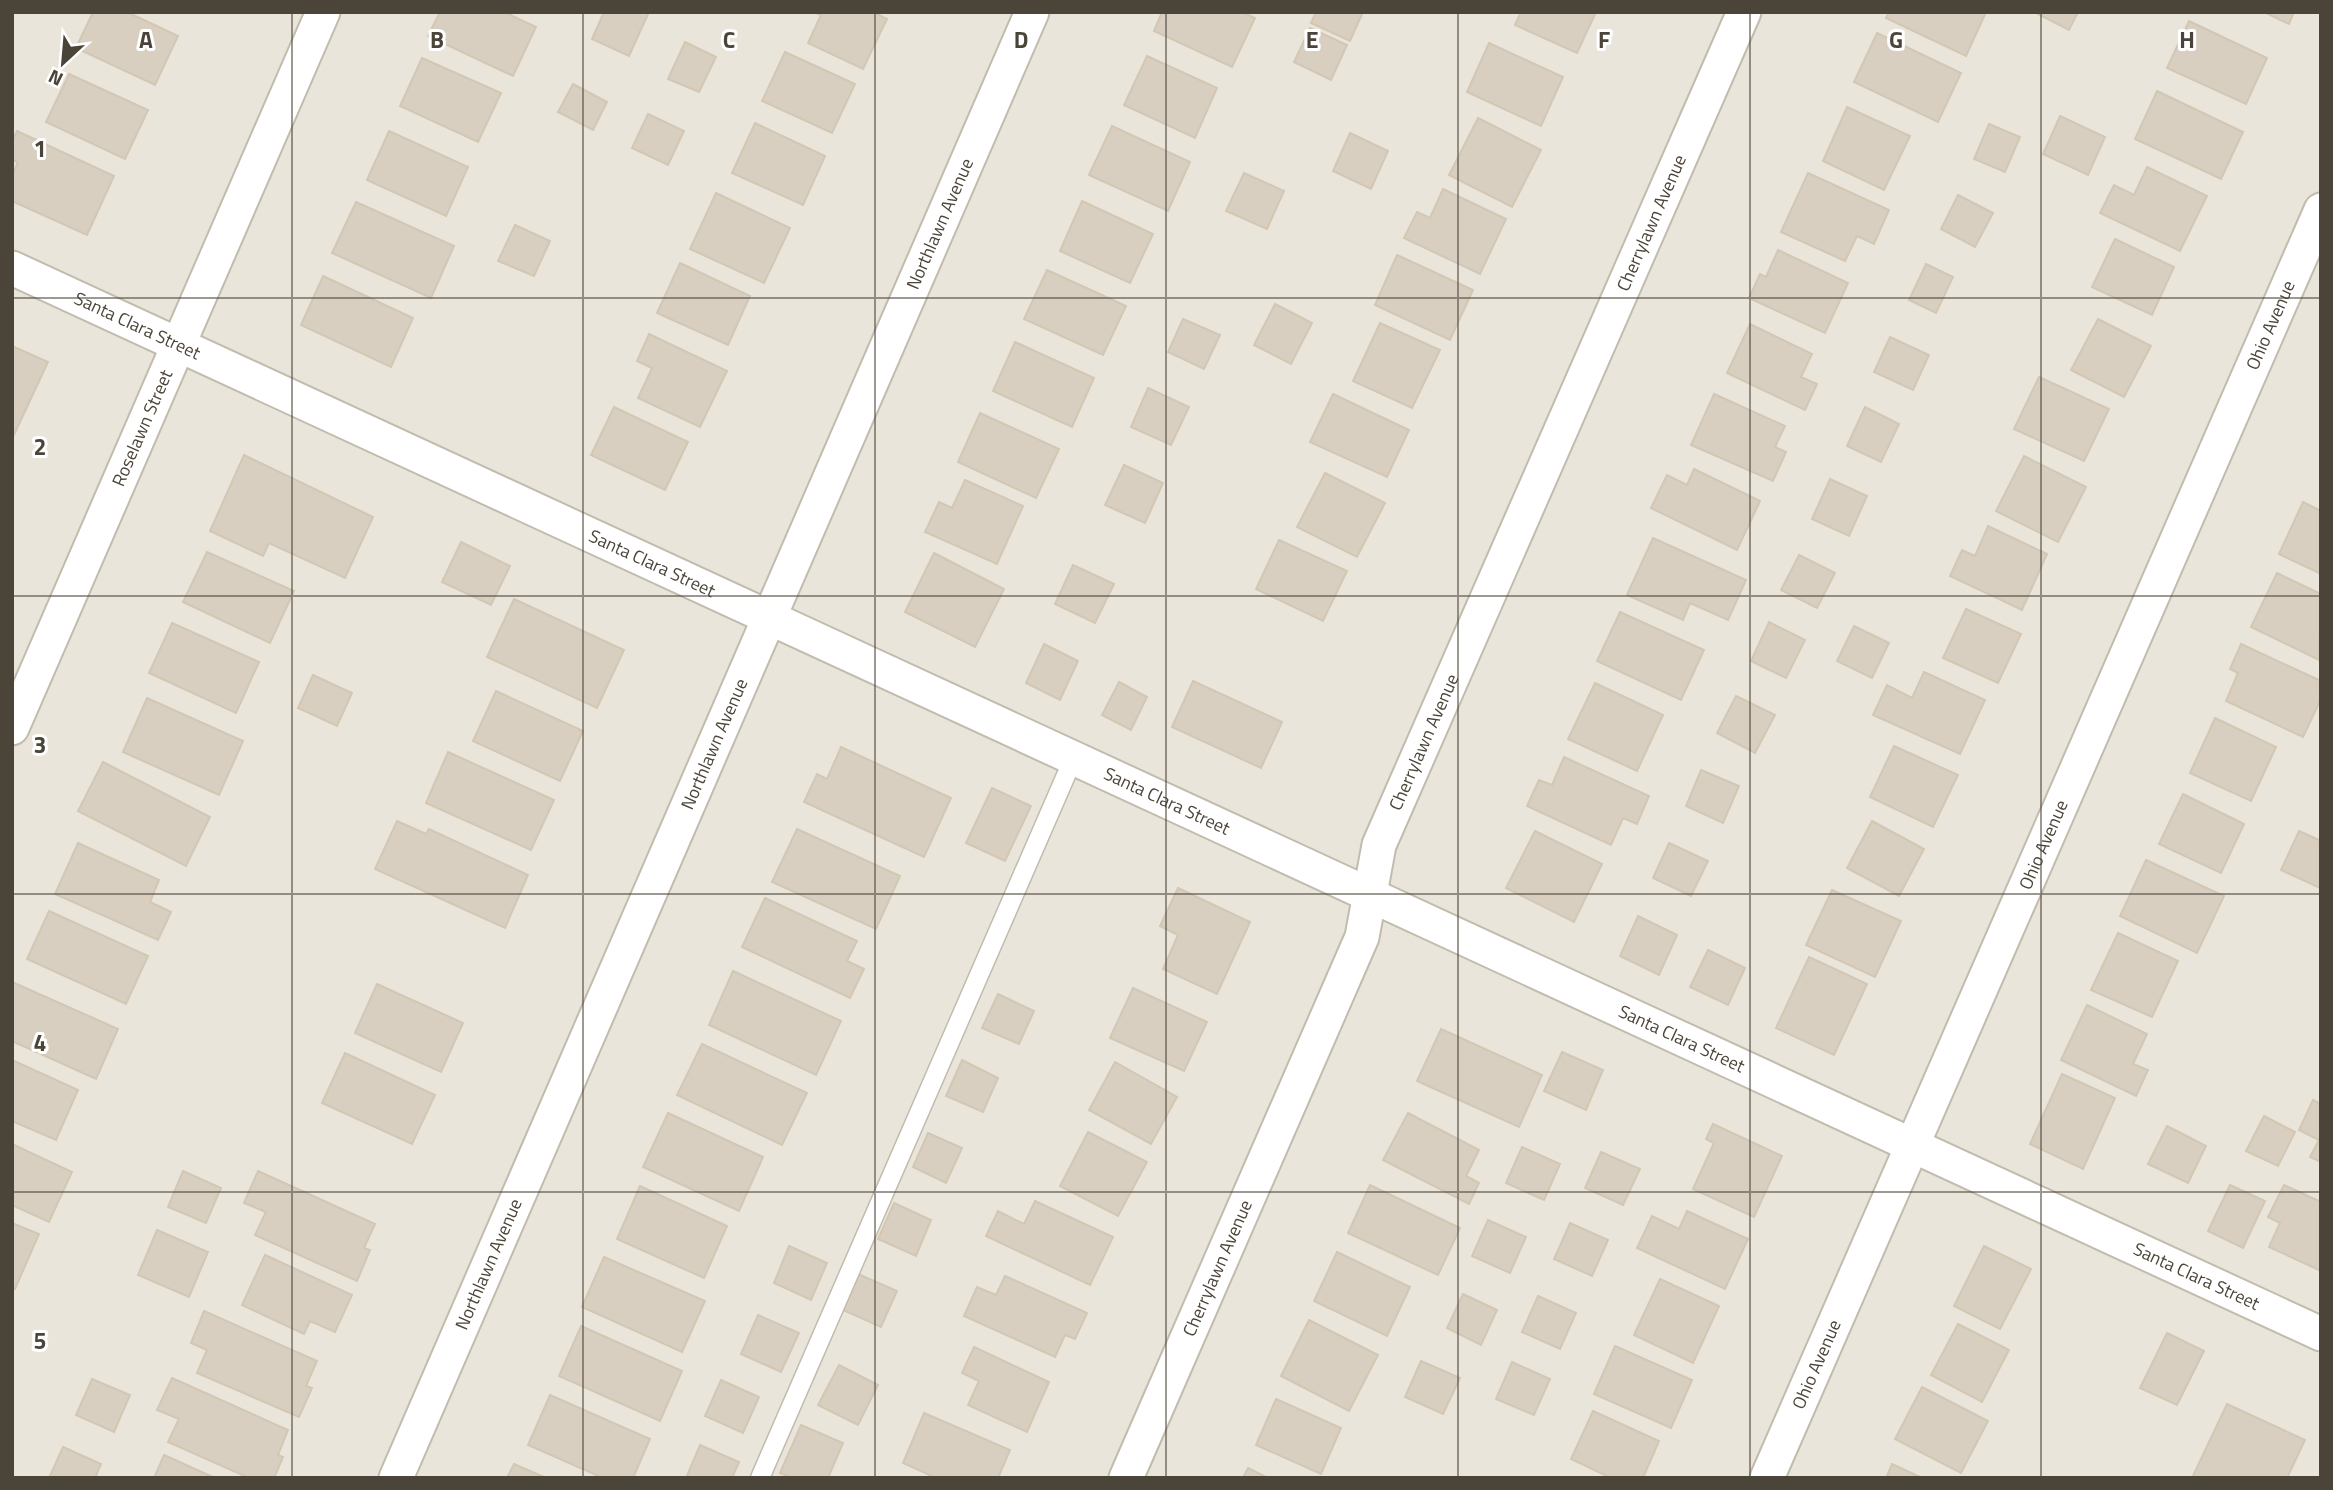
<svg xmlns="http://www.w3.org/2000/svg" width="2333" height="1490" font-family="'Titillium Web',sans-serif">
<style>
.residential{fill:#eae5da}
.building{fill:#d8cfc1;stroke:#d3c7b4;stroke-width:2}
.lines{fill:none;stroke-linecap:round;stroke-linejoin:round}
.lane-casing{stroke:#c2bbae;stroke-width:21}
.street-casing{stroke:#c2bbae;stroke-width:37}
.lane{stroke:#fff;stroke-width:18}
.street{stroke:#fff;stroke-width:33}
.grid{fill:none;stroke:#4b4439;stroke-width:2;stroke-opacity:0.55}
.labels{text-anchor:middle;stroke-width:6;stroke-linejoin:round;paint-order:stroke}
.street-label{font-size:18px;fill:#4b4439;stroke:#fff}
.grid-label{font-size:23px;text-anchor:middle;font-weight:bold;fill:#4b4439;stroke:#fff;stroke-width:6;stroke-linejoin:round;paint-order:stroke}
</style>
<rect width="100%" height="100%" fill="#f6f3ec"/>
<rect class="residential" x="12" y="12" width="2309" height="1466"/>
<g class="building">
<path d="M93 12H127L178 36 155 85 76 48Z"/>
<path d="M440 12H504L536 27 513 76 428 36Z"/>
<path d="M604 12H649L629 56 592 39Z"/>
<path d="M814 12H873L887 19 863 69 808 43 821 15Z"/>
<path d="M1162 12H1242L1255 18 1232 67 1154 31Z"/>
<path d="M1316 12H1363L1350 41 1311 23Z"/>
<path d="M1521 12H1596L1577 53 1515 25Z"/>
<path d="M1889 12H1986L1966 56 1886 18Z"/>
<path d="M2034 12H2078L2069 30Z"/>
<path d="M2264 12H2294L2289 24Z"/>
<path d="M2189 21 2267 58 2246 104 2167 68Z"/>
<path d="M1310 28 1347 45 1331 80 1294 62Z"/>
<path d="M1877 33 1961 73 1938 122 1854 82Z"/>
<path d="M685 42 716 57 699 92 668 79Z"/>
<path d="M1489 43 1563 77 1541 126 1467 92Z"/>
<path d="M785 52 855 84 832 133 762 101Z"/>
<path d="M1147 56 1217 88 1195 138 1124 105Z"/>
<path d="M422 58 501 93 478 142 400 106Z"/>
<path d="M69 74 148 110 125 159 46 122Z"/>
<path d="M573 84 607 102 593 130 558 112Z"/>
<path d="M2157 91 2243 132 2221 179 2135 139Z"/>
<path d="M1847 107 1910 136 1884 190 1823 161Z"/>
<path d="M648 114 684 131 668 165 632 148Z"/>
<path d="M2060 116 2105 137 2088 175 2043 154Z"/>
<path d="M1478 118 1541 150 1512 207 1449 175Z"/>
<path d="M755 123 825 156 803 205 732 173Z"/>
<path d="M1989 124 2020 137 2005 172 1974 159Z"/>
<path d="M1112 126 1190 162 1168 211 1089 175Z"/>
<path d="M17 131 114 176 87 235 12 201V175L18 162 12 160V141Z"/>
<path d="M389 131 468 167 446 216 367 180Z"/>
<path d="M1350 133 1388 151 1371 189 1333 171Z"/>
<path d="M2147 167 2207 196 2180 251 2100 213 2114 185 2134 195Z"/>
<path d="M1244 173 1284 191 1267 229 1226 211Z"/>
<path d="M1808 173 1889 210 1874 244 1857 236 1845 261 1781 232Z"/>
<path d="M1443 189 1506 219 1480 274 1404 238 1417 212 1430 218Z"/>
<path d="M716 193 790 228 764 283 690 249Z"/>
<path d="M1958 195 1993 213 1975 247 1941 229Z"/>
<path d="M1082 201 1153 234 1130 283 1060 251Z"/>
<path d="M356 202 454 246 431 298 332 253Z"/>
<path d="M515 225 550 241 534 276 498 261Z"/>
<path d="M2115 239 2174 267 2152 315 2092 287Z"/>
<path d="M1778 250 1848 283 1825 333 1749 298 1760 274 1766 277Z"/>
<path d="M1397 255 1473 290 1450 340 1375 305Z"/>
<path d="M680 263 750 296 728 345 657 313Z"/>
<path d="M1926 264 1953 277 1936 313 1909 300Z"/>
<path d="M1047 270 1126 306 1103 355 1024 319Z"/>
<path d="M323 276 413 318 391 367 301 325Z"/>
<path d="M1275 304 1312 323 1291 364 1254 345Z"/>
<path d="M1183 319 1220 335 1204 369 1168 352Z"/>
<path d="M2098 319 2151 346 2124 397 2071 370Z"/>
<path d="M1380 323 1440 350 1412 408 1353 381Z"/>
<path d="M1750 324 1812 354 1801 377 1817 384 1805 410 1727 373Z"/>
<path d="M649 334 727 371 700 427 638 398 652 368 637 361Z"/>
<path d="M1890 337 1929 355 1913 390 1874 372Z"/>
<path d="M1015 342 1094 378 1072 427 993 391Z"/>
<path d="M12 346 48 362 12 439Z"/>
<path d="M2039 377 2109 409 2084 461 2014 429Z"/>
<path d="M1148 388 1189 407 1171 445 1131 427Z"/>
<path d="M1333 394 1409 430 1387 477 1310 442Z"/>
<path d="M1714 394 1785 426 1775 447 1786 452 1773 481 1691 445Z"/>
<path d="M614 407 688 442 665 490 591 455Z"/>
<path d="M1865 407 1899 424 1881 462 1847 446Z"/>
<path d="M980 413 1059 449 1036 498 958 462Z"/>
<path d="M244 455 373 517 345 578 269 543 263 556 210 531Z"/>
<path d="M2024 456 2086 487 2058 542 1996 511Z"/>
<path d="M1124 465 1163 483 1145 523 1105 505Z"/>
<path d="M1694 469 1760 501 1737 550 1651 508 1667 475 1687 485Z"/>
<path d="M1325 473 1385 503 1357 557 1297 527Z"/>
<path d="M1830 479 1867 496 1849 536 1812 519Z"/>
<path d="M965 480 1023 506 997 564 925 532 939 502 952 508Z"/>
<path d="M2303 502 2321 511V574L2279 554Z"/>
<path d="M1988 526 2047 554 2022 610 1950 576 1962 550 1975 556Z"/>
<path d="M1653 538 1746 580 1728 620 1690 603 1683 620 1627 595Z"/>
<path d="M1279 540 1347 571 1323 621 1256 589Z"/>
<path d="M461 542 510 566 491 605 442 582Z"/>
<path d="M207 552 294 591 270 643 183 602Z"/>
<path d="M934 553 1004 589 975 647 905 612Z"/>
<path d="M1799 555 1835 573 1817 608 1781 590Z"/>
<path d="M1073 565 1114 584 1095 623 1055 604Z"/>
<path d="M2277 573 2321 594 2319 660 2251 627Z"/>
<path d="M514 599 624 650 597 708 487 657Z"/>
<path d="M1966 609 2021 634 1998 683 1943 658Z"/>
<path d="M1620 612 1704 650 1681 700 1597 661Z"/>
<path d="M1769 622 1805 640 1786 678 1751 661Z"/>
<path d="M172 623 259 662 236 713 149 673Z"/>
<path d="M1854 626 1889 643 1872 678 1837 661Z"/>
<path d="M1044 644 1078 661 1060 700 1026 683Z"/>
<path d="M2241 644 2321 681V699L2303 737 2226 701 2238 673 2230 669Z"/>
<path d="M1924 672 1985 700 1960 754 1873 715 1887 685 1912 698Z"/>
<path d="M313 675 352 693 337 726 298 708Z"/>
<path d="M1193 681 1282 722 1261 768 1172 727Z"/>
<path d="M1119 682 1147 697 1131 730 1102 715Z"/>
<path d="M1595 683 1663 715 1637 771 1568 739Z"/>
<path d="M496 691 583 731 560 781 473 741Z"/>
<path d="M1736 696 1775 715 1755 753 1717 733Z"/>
<path d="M147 698 243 741 219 795 123 752Z"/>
<path d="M2215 718 2276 747 2251 801 2190 773Z"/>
<path d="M1894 746 1958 775 1933 827 1870 797Z"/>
<path d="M841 747 951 798 924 857 804 802 817 774 827 779Z"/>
<path d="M448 752 554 800 531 850 426 803Z"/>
<path d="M1564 757 1649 796 1637 824 1623 818 1611 845 1527 806 1539 780 1552 785Z"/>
<path d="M103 762 210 817 186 866 78 811Z"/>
<path d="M1701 770 1739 786 1723 823 1686 806Z"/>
<path d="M992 788 1031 806 1005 861 966 843Z"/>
<path d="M2183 794 2244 824 2221 873 2159 844Z"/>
<path d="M397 821 426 834 429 829 528 875 505 928 375 869Z"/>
<path d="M1872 821 1924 849 1899 896 1847 868Z"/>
<path d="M797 829 900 876 876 929 772 882Z"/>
<path d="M1535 831 1602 864 1574 922 1506 888Z"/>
<path d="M2299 831 2321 841 2320 888 2281 870Z"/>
<path d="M78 843 159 880 150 902 171 912 158 940 55 894Z"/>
<path d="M1669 843 1708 861 1691 896 1653 878Z"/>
<path d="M2146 860 2224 896 2197 953 2120 916Z"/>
<path d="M1178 888 1250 922 1217 994 1163 969 1178 935 1160 926Z"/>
<path d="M1832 890 1901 921 1875 977 1806 945Z"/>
<path d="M765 898 857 941 847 961 864 969 850 998 742 947Z"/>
<path d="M49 911 148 956 126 1004 27 959Z"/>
<path d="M1638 916 1677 935 1659 975 1620 956Z"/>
<path d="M2118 933 2178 961 2152 1017 2091 990Z"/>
<path d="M1708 950 1745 968 1728 1005 1690 987Z"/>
<path d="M1809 957 1867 984 1834 1055 1776 1028Z"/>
<path d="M733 971 841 1021 816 1075 709 1025Z"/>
<path d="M12 982 118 1029 96 1079 12 1041Z"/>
<path d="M377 984 463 1023 441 1072 355 1033Z"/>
<path d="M1133 988 1207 1022 1184 1071 1110 1038Z"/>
<path d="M998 994 1034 1011 1019 1044 982 1028Z"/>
<path d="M2087 1005 2147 1034 2133 1064 2148 1070 2136 1096 2061 1060Z"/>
<path d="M1441 1029 1542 1075 1519 1127 1417 1081Z"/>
<path d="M702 1044 807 1093 782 1145 677 1095Z"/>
<path d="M1562 1052 1603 1070 1586 1110 1544 1091Z"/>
<path d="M345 1053 435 1095 412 1144 322 1103Z"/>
<path d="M12 1060 78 1090 56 1140 12 1121Z"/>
<path d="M962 1060 998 1078 983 1112 946 1096Z"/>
<path d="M1115 1062 1177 1097 1151 1144 1089 1110Z"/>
<path d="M2062 1074 2115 1098 2083 1169 2030 1144Z"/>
<path d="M2313 1100 2321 1104V1162L2310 1157 2319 1140 2299 1130Z"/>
<path d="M668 1113 763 1157 739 1211 643 1167Z"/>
<path d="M1408 1113 1479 1150 1466 1176 1479 1183 1469 1204 1383 1160Z"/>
<path d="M2264 1116 2295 1132 2278 1166 2246 1151Z"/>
<path d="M1713 1124 1782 1156 1754 1217 1693 1189 1714 1143 1706 1139Z"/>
<path d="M2167 1126 2206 1146 2188 1183 2148 1164Z"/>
<path d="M1088 1132 1147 1162 1118 1216 1060 1186Z"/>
<path d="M928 1133 962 1148 946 1183 913 1167Z"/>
<path d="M12 1144 72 1172 49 1222 12 1205Z"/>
<path d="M1522 1147 1560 1164 1544 1200 1506 1183Z"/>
<path d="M1601 1152 1640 1169 1623 1205 1585 1188Z"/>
<path d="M183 1171 221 1188 206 1223 168 1207Z"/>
<path d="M258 1171 375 1224 364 1248 370 1250 357 1281 255 1235 266 1212 244 1203Z"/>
<path d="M1370 1185 1460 1228 1438 1275 1348 1233Z"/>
<path d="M2230 1185 2265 1201 2243 1248 2208 1231Z"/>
<path d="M2284 1185 2321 1202V1271L2269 1247 2280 1223 2268 1217Z"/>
<path d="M640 1186 727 1226 704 1278 617 1239Z"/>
<path d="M1035 1201 1113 1237 1090 1285 986 1236 998 1211 1024 1224Z"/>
<path d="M894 1203 931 1220 916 1256 878 1239Z"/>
<path d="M1687 1211 1748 1239 1725 1289 1637 1248 1652 1216 1679 1229Z"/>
<path d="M1488 1220 1526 1237 1510 1273 1472 1256Z"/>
<path d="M12 1223 39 1234 15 1289 12 1288Z"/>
<path d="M1570 1223 1608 1240 1592 1276 1554 1259Z"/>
<path d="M157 1230 208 1252 189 1297 138 1275Z"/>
<path d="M789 1246 827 1263 811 1300 774 1283Z"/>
<path d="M1984 1246 2031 1269 2000 1329 1954 1306Z"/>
<path d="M1337 1252 1410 1287 1387 1336 1314 1301Z"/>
<path d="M265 1255 352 1295 335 1332 310 1321 304 1334 242 1305Z"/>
<path d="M604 1257 705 1301 682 1352 582 1307Z"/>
<path d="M858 1274 897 1291 881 1327 843 1310Z"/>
<path d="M1005 1276 1087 1313 1075 1339 1065 1335 1055 1357 964 1316 977 1287 996 1295Z"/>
<path d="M1660 1279 1719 1306 1693 1363 1634 1335Z"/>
<path d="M1463 1294 1497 1310 1481 1345 1447 1328Z"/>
<path d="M1538 1296 1576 1313 1560 1349 1522 1332Z"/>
<path d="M204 1311 317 1361 306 1386 312 1388 299 1417 197 1373 207 1350 191 1343Z"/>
<path d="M758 1315 799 1333 781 1372 741 1354Z"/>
<path d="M1309 1320 1378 1355 1349 1411 1281 1376Z"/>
<path d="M1958 1324 2009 1350 1982 1402 1931 1375Z"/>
<path d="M581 1326 682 1371 660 1421 559 1376Z"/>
<path d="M2167 1333 2204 1351 2177 1405 2140 1388Z"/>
<path d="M1615 1346 1692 1380 1671 1428 1594 1394Z"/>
<path d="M974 1347 1049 1382 1027 1432 968 1405 979 1381 962 1373Z"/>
<path d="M1421 1361 1460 1378 1443 1414 1405 1397Z"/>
<path d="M1512 1362 1550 1379 1534 1415 1496 1399Z"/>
<path d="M839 1365 878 1385 858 1425 818 1405Z"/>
<path d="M172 1378 288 1430 278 1455 283 1457 274 1478H249L168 1442 179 1419 157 1410Z"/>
<path d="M92 1379 130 1395 114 1432 76 1415Z"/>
<path d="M721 1380 759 1397 743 1433 705 1416Z"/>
<path d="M1922 1387 1988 1421 1961 1473 1895 1439Z"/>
<path d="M550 1395 650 1439 633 1478H603L528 1445Z"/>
<path d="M1276 1399 1341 1428 1321 1474 1256 1445Z"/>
<path d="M2227 1404 2305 1440 2287 1478H2192Z"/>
<path d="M1593 1411 1659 1441 1643 1478H1611L1571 1459Z"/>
<path d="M924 1413 1010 1450 998 1478H936L903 1463Z"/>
<path d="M801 1425 843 1443 828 1478H792L780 1473Z"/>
<path d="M700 1445 739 1462 732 1478H686Z"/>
<path d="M63 1447 101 1464 95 1478H49Z"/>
<path d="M164 1455 215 1478H154Z"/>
<path d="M514 1464 546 1478H507Z"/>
<path d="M1892 1464 1922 1478H1886Z"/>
<path d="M1248 1468 1268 1478H1243Z"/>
</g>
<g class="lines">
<defs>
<path id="lane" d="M760 1478 1074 757"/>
<g id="street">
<path id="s1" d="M12 268 2321 1334"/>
<path id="s2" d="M12 728 323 12"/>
<path id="s3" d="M396 1478 1032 12"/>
<path id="s4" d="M1126 1478 1362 937 1379 845 1744 12"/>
<path id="s5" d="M1767 1478 2321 210"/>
</g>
</defs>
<use href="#lane" class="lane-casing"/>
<use href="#street" class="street-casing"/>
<use href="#lane" class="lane"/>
<use href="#street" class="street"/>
</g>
<path class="grid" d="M292 12V1478M583 12V1478M875 12V1478M1166 12V1478M1458 12V1478M1750 12V1478M2041 12V1478M12 298H2321M12 596H2321M12 894H2321M12 1192H2321"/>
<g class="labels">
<g class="street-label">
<text dy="6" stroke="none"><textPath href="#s4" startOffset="1363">Cherrylawn Avenue</textPath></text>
<text dy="6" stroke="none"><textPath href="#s3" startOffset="1367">Northlawn Avenue</textPath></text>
<text dy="6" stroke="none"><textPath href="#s5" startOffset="1258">Ohio Avenue</textPath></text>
<text dy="6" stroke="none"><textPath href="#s1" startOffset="138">Santa Clara Street</textPath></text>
<text dy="6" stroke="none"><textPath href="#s2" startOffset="327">Roselawn Street</textPath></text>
<text dy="6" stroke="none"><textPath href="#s1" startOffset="705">Santa Clara Street</textPath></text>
<text dy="6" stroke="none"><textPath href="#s4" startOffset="796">Cherrylawn Avenue</textPath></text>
<text dy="6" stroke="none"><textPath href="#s3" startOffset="800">Northlawn Avenue</textPath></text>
<text dy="6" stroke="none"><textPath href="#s1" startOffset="1272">Santa Clara Street</textPath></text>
<text dy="6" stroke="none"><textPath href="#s5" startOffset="691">Ohio Avenue</textPath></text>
<text dy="6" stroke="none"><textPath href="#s1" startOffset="1839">Santa Clara Street</textPath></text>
<text dy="6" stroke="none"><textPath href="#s3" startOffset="233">Northlawn Avenue</textPath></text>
<text dy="6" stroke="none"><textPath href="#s4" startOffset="229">Cherrylawn Avenue</textPath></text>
<text dy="6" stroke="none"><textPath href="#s1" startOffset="2406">Santa Clara Street</textPath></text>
<text dy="6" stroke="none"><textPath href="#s5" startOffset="124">Ohio Avenue</textPath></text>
</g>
</g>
<g class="grid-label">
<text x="146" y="48">A</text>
<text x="437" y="48">B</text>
<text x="729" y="48">C</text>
<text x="1021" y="48">D</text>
<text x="1312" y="48">E</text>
<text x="1604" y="48">F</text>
<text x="1896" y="48">G</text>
<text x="2187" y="48">H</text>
<text x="40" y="157">1</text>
<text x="40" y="455">2</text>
<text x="40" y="753">3</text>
<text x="40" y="1051">4</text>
<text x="40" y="1349">5</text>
</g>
<rect width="2333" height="1490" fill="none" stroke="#4b4439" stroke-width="28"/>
<g transform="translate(63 63) rotate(206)" stroke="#ffffff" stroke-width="5" paint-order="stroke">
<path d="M0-5L12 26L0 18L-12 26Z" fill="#4b4439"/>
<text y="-10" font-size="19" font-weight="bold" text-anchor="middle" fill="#4b4439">N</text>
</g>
</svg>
